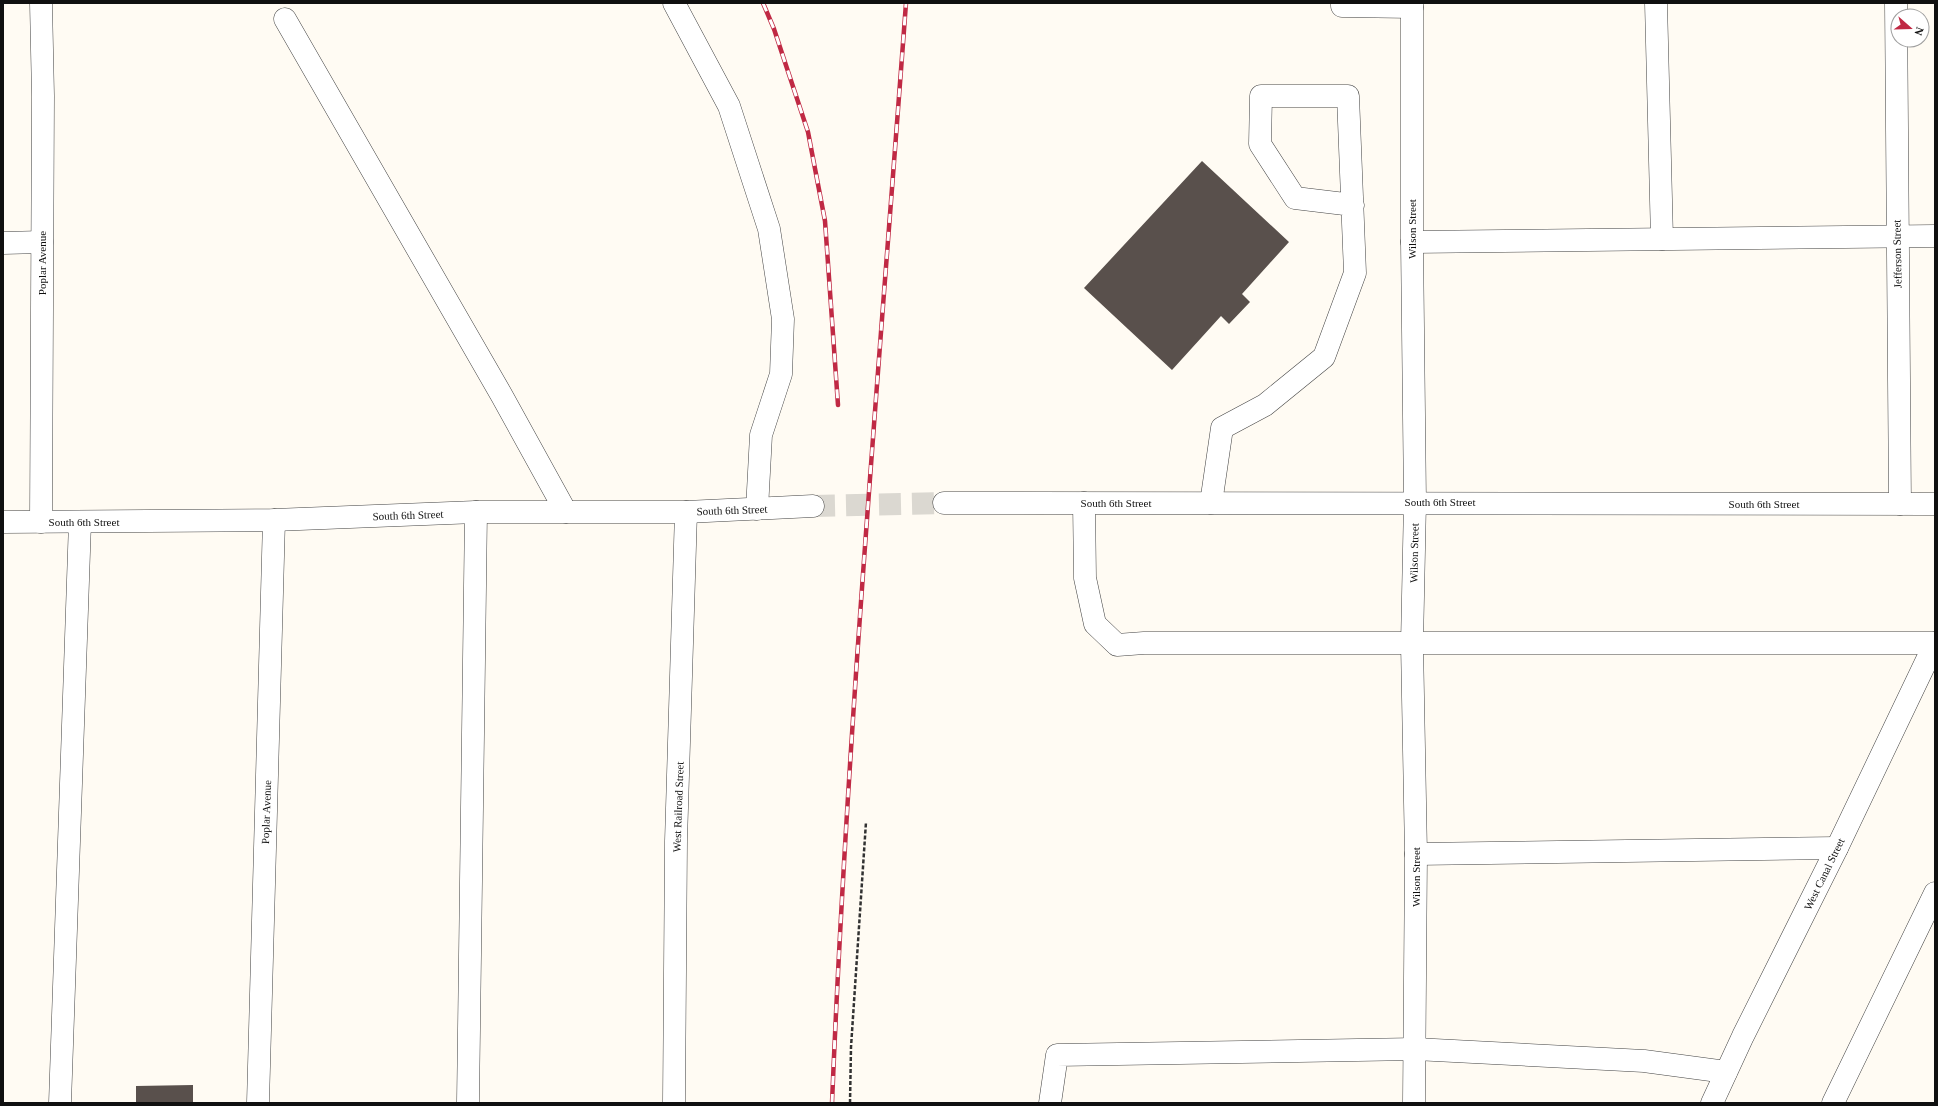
<svg xmlns="http://www.w3.org/2000/svg" width="1938" height="1106" font-family="Georgia,serif">
<style>
.building{fill:#59504c}
.lines{fill:none;stroke-linecap:round;stroke-linejoin:round}
.minor-tunnel{stroke:#dbd8d1;stroke-width:22;stroke-dasharray:22 11;stroke-linecap:butt}
.minor-casing{stroke:#434343;stroke-width:23}
.path{stroke:#323232;stroke-width:2.5;stroke-dasharray:4 2;stroke-linecap:butt}
.minor{stroke:#fff;stroke-width:22}
.rail-casing{stroke:#c02944;stroke-width:4.5}
.rail{stroke:#fff;stroke-width:3;stroke-dasharray:9;stroke-linecap:butt}
.labels{text-anchor:middle;stroke-width:4;stroke-linejoin:round;paint-order:stroke}
.street-label{font-size:11px;fill:#101010;stroke:#fff}
</style>
<rect width="100%" height="100%" fill="#fffbf3"/>
<g class="building">
<path d="M1202 161 1289 242 1242 294 1250 302 1229 324 1221 316 1172 370 1084 288Z"/>
<path d="M193 1085V1103H136V1086Z"/>
</g>
<g class="lines">
<path class="minor-tunnel" d="M813 506 944 503"/>
<defs>
<g id="minor">
<path d="M674 3 729 106 769 229 783 319 781 374 761 435 757 509"/>
<path d="M1342 3V6L1412 7"/>
<path d="M1412 3V242L1415 502 1412 644 1416 854 1414 1103"/>
<path d="M1656 3 1662 239"/>
<path d="M1896 3 1900 504"/>
<path d="M285 19 502 396 566 512"/>
<path d="M1412 242 1935 236"/>
<path d="M3 243 42 242"/>
<path d="M944 503 1935 504"/>
<path d="M1084 503 1085 578 1095 624 1117 645 1144 643H1935"/>
<path d="M1211 503 1222 428 1265 405 1324 357 1355 273 1348 96H1261L1260 144 1295 198 1353 205"/>
<path d="M3 522 274 520 476 512H686L813 506"/>
<path d="M41 522 43 96 41 3"/>
<path d="M1416 854 1837 848"/>
<path d="M60 1103 80 522"/>
<path d="M258 1103 274 520"/>
<path d="M468 1103 476 512"/>
<path d="M674 1103 676 841 686 512"/>
<path d="M1050 1103 1057 1055 1415 1049 1644 1061 1726 1072"/>
<path d="M1712 1103 1743 1036 1837 848 1935 643"/>
<path d="M1833 1103 1935 893"/>
</g>
</defs>
<use href="#minor" class="minor-casing"/>
<path class="path" d="M850 1103 851 1047 866 822"/>
<use href="#minor" class="minor"/>
<defs>
<g id="rail">
<path d="M763 3 774 29 808 132 825 221 838 405"/>
<path d="M832 1103C847 736 879 369 906 3"/>
</g>
</defs>
<use href="#rail" class="rail-casing"/>
<use href="#rail" class="rail"/>
</g>
<g class="labels">
<g class="street-label">
<text transform="translate(1412 229) rotate(-90)" y="4">Wilson Street</text>
<text transform="translate(1897 254) rotate(-91)" y="4">Jefferson Street</text>
<text transform="translate(42 263) rotate(-90)" y="4">Poplar Avenue</text>
<text x="1440" y="506">South 6th Street</text>
<text x="1116" y="507">South 6th Street</text>
<text x="1764" y="508">South 6th Street</text>
<text transform="translate(732 510) rotate(-2)" y="4">South 6th Street</text>
<text transform="translate(408 515) rotate(-2)" y="4">South 6th Street</text>
<text x="84" y="526">South 6th Street</text>
<text transform="translate(1414 553) rotate(-89)" y="4">Wilson Street</text>
<text transform="translate(678 807) rotate(-88)" y="4">West Railroad Street</text>
<text transform="translate(266 812) rotate(-88)" y="4">Poplar Avenue</text>
<text transform="translate(1824 874) rotate(-64)" y="4">West Canal Street</text>
<text transform="translate(1416 877) rotate(-90)" y="4">Wilson Street</text>
</g>
</g>
<rect width="1938" height="1106" fill="none" stroke="#101010" stroke-width="8"/>
<g transform="translate(1910 28) rotate(110)"><circle r="19" fill="#ffffff" stroke="#9f9f9f"/>
<path d="M0-3L7 15L0 10L-7 15Z" fill="#c02944"/>
<text y="-6" font-size="11" font-weight="bold" text-anchor="middle" fill="#101010">N</text>
</g>
</svg>
